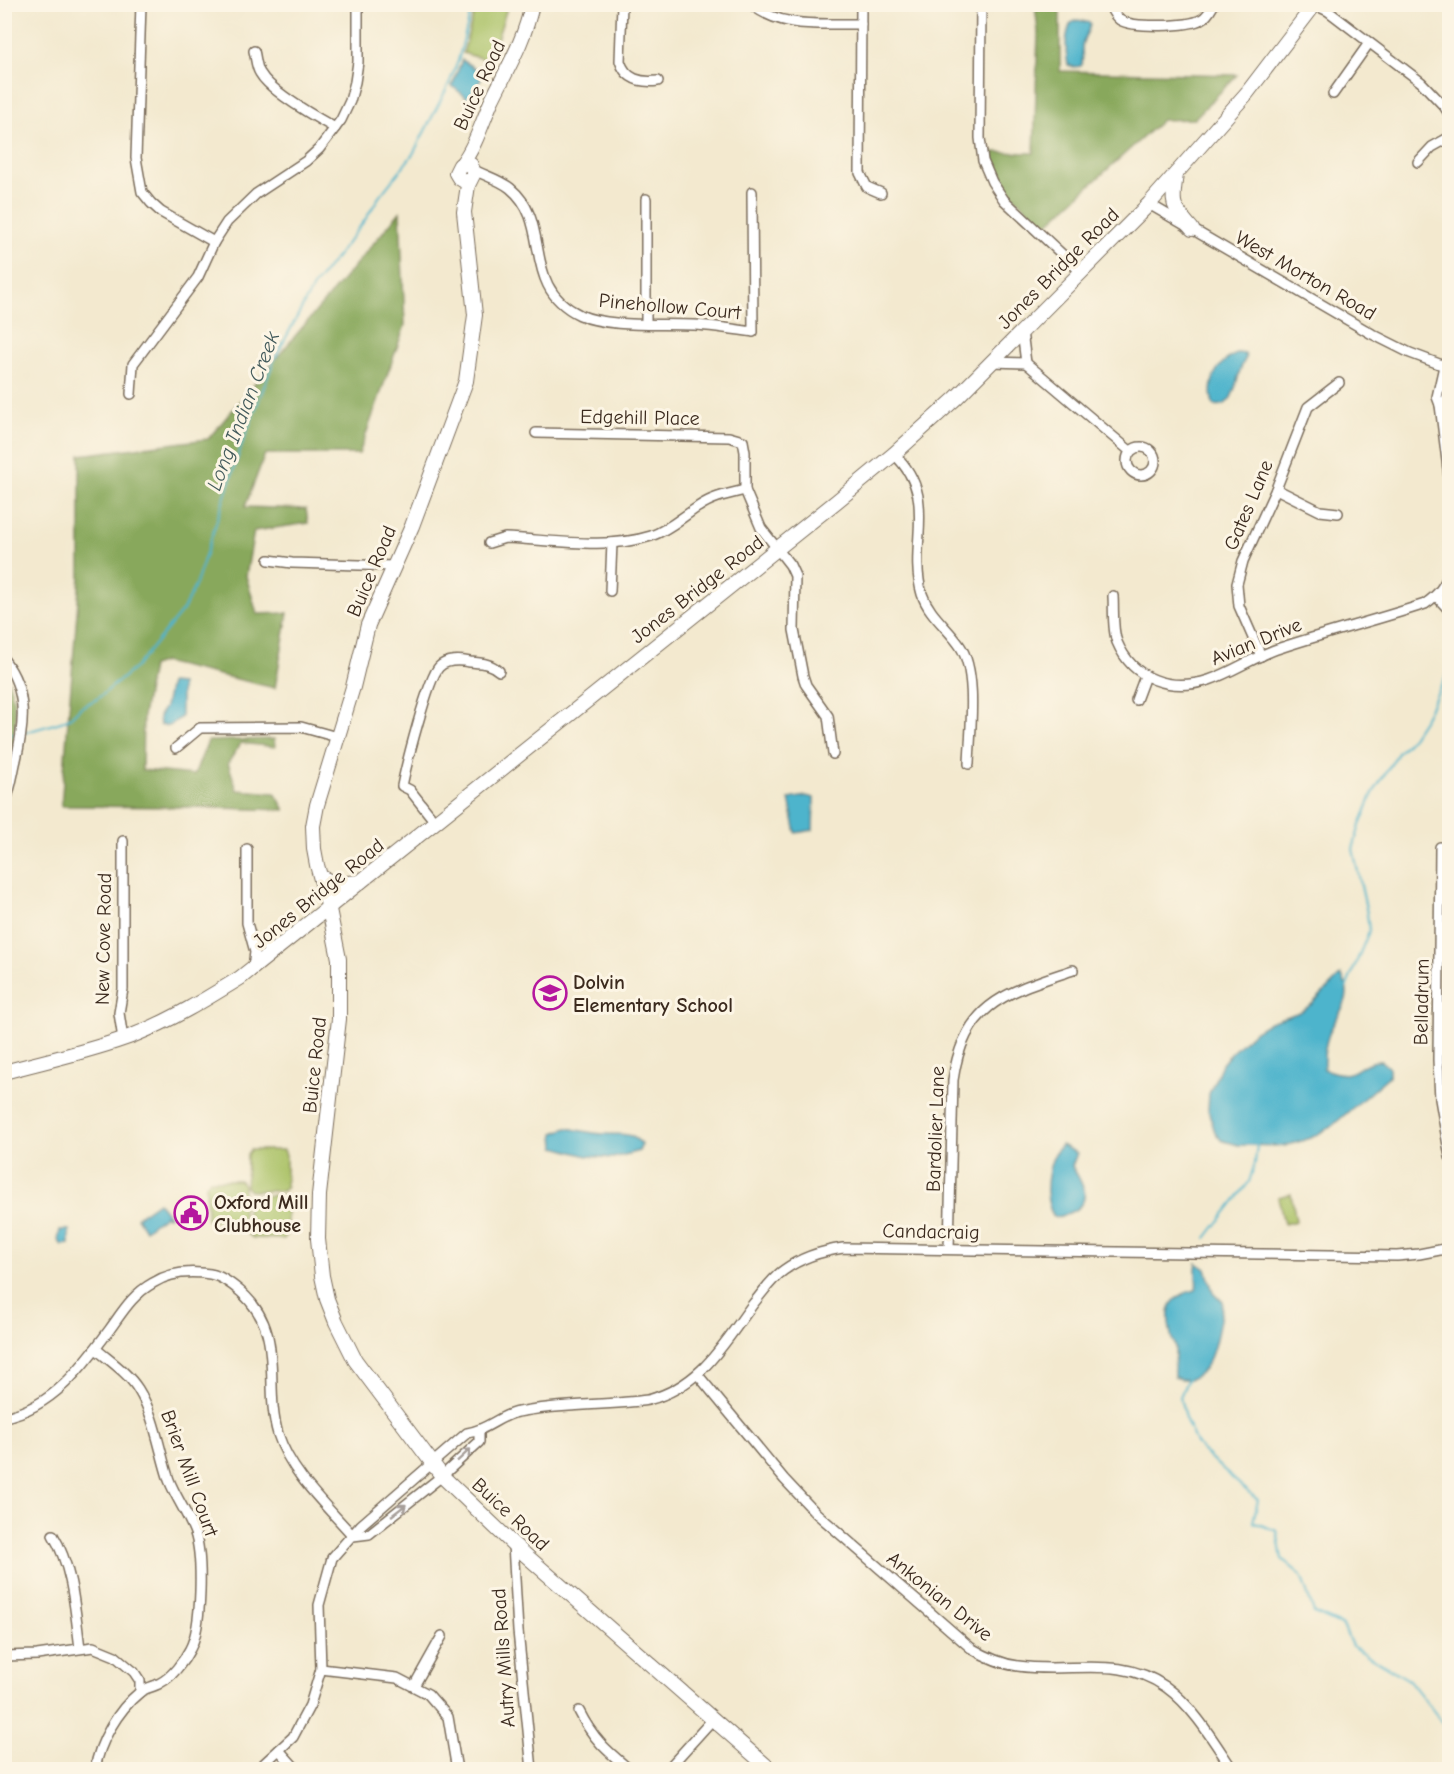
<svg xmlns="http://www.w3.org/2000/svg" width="1454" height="1774" font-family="'Comic Neue',sans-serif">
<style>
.green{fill:#abc267;stroke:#737642;stroke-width:1.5}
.forest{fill:#88a85c;stroke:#62693d;stroke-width:1.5}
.water{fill:#4eb4cc;stroke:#446f75;stroke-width:1.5}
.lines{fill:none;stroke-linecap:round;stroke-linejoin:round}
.stream{stroke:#4eb4cc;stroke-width:2}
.street-casing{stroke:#7b6d5c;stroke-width:12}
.secondary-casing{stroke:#7b6d5c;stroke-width:16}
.street{stroke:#fff;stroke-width:9}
.secondary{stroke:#fff;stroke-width:14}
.oneway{stroke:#a79f9a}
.labels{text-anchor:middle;stroke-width:6;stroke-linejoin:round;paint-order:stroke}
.street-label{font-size:20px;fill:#3b2a1e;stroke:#fcf5e5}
.poi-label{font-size:20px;font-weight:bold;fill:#3b2a1e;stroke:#fcf5e5;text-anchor:start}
.water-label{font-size:21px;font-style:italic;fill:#425a5b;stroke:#fcf5e5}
</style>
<rect width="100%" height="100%" fill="#fcf5e5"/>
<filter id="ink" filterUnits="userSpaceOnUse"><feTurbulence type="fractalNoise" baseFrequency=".0167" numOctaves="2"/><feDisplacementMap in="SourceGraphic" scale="12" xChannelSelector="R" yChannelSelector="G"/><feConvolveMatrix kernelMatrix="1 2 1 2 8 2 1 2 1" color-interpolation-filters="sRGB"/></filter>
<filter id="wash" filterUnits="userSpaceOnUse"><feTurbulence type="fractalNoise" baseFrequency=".008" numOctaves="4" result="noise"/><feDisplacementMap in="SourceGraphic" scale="24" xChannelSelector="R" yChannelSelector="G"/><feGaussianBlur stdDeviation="1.35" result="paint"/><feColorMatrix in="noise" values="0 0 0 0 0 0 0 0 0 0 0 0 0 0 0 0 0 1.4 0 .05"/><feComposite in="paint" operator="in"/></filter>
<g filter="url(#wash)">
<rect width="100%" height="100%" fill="#f3e9cf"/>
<g class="green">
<path d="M476 5H508L490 61 463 53Z"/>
<path d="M250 1150H284L286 1155V1187L283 1191H250L246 1187 247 1154Z"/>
<path d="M210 1180H239L244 1185 243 1217 239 1220 210 1221 207 1220 206 1184Z"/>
<path d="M1291 1194 1296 1221 1284 1224 1278 1197Z"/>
<path d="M284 1195 287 1198V1234L284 1239 253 1238 247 1234V1199L250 1196Z"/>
</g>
<g class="forest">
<path d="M1035 5H1060V71L1237 75 1194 119 1162 120 1045 226 1009 192 989 152 1034 153 1038 32Z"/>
<path d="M400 212 405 325 359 454H265L245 507 306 509 308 523 254 531 246 576 257 614 288 613 275 688 163 662 152 666 143 716 142 770 194 775 208 741 274 739 275 747 241 743 228 763 237 790 275 793 285 810 188 807 61 806 80 576V455L208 439Z"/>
<path d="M5 672C18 707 21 730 5 764Z"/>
</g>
<g class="water">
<path d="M1078 20 1090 23C1090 31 1085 34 1083 42 1080 50 1085 59 1081 66L1074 67 1068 65C1065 52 1065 35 1071 23Z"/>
<path d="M462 60 484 74 469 99 452 86Z"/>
<path d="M1238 353 1245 354 1246 358C1234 374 1238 410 1214 405 1208 393 1212 373 1222 364 1226 359 1233 356 1238 353Z"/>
<path d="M170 683 181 684V717L169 726 160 725 159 716 165 707Z"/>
<path d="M806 796 814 798 813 830 796 833 789 799Z"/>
<path d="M1341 975C1355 996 1341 1009 1332 1027 1325 1041 1323 1054 1324 1069 1360 1083 1354 1061 1381 1061L1389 1068V1076L1332 1126 1311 1138 1285 1146 1238 1145 1221 1140 1215 1132 1208 1110 1209 1094 1222 1064 1232 1052 1255 1031 1270 1022 1300 1012 1312 1004Z"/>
<path d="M567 1128C580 1130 593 1134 606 1134 623 1135 628 1131 642 1144L639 1151 613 1158 587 1156 555 1147 554 1133Z"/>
<path d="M1061 1145 1077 1153 1072 1166C1081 1181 1094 1200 1073 1211 1067 1214 1061 1217 1054 1217 1042 1198 1046 1162 1061 1145Z"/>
<path d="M158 1202 169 1216 167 1217 165 1215 145 1230 137 1217Z"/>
<path d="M60 1230H69V1244L62 1245 58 1240Z"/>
<path d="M1197 1263 1206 1269 1213 1292 1223 1302C1218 1328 1213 1392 1174 1377 1173 1367 1176 1357 1175 1348 1175 1345 1173 1342 1172 1339 1165 1312 1167 1296 1196 1290 1198 1280 1194 1272 1197 1263Z"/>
</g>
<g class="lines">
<g class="stream">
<path d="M23 733 61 722 71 717 81 707 97 699 136 667 183 610 196 584 242 444 275 358 313 287 365 220 379 197 413 154 449 84 458 61 473 4"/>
<path d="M4 735 18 734"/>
<path d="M1346 988 1369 931 1367 913 1353 849 1360 825 1373 793 1398 753 1410 740 1425 717 1449 671"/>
<path d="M1206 1238 1249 1182 1255 1163 1257 1145"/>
<path d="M1188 1378 1180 1397 1185 1418 1197 1445 1224 1471 1258 1500 1253 1522 1277 1531 1282 1559 1301 1575 1314 1613 1343 1626 1352 1646 1409 1680 1443 1723 1450 1725"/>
</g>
</g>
</g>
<g filter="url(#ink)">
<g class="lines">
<defs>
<g id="street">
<path d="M141 4 136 158 142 192 151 203 161 212 214 242"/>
<path d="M622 4 620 61C626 80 641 83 658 81"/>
<path d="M751 4C782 30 823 23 861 24"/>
<path d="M861 4 860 173 867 187 881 193"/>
<path d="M981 4 980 138 983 161 992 182 1004 200 1081 272"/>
<path d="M1109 4C1112 10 1114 16 1120 20 1133 28 1189 27 1202 19 1208 16 1211 9 1214 4"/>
<path d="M1313 4 1328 11 1421 82 1444 106 1450 115"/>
<path d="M4 41 5 4"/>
<path d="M254 51C256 58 256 67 260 73 270 91 317 118 335 128"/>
<path d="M1333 94 1369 43"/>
<path d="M1418 162 1432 147 1450 137"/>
<path d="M474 170C486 176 500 180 510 188 554 224 519 286 580 315 609 328 661 323 694 325 714 326 733 329 753 332L752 192"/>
<path d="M1149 204 1372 334 1410 353 1450 368"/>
<path d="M646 323V199"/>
<path d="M992 362 1026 363 1022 331"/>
<path d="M1026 363 1130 451"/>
<path d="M1444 366 1437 397 1440 405 1450 485"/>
<path d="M131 394 133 364 198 277 214 242 227 222 256 194 306 161 319 149 341 120 350 101 355 82 358 62V4"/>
<path d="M1440 405 1446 400 1450 388"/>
<path d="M536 433 729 437 743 441 745 452V490L761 528 790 565 795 576 794 630 803 676 806 685 828 716 833 754"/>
<circle cx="1141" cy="461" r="14"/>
<path d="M894 454C940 498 907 543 922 594 929 615 948 628 960 646 978 672 970 732 969 764"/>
<path d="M1276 489 1320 511 1338 513"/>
<path d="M489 543 505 538C551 540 607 550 651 536 669 530 682 517 698 507 712 497 728 494 745 490"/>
<path d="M269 560 292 563 394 566"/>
<path d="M610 591 612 543"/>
<path d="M1113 596C1114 610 1112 629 1117 642 1133 680 1171 692 1209 680 1233 672 1255 656 1280 648 1328 632 1377 620 1425 604 1438 595 1445 586 1450 571"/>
<path d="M1436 596 1449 610"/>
<path d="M1261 656 1239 606 1237 584 1243 561 1276 489 1308 407 1339 383"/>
<path d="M4 660C29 692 24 727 15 764 12 778 10 792 4 805"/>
<path d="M1136 700 1145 676"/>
<path d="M176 748 200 728 301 727 337 737"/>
<path d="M436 823 410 790 402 786C406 766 428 678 439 667 447 659 459 660 470 662 481 663 490 663 499 671"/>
<path d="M123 841V989L119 1013 123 1039"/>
<path d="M1440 847 1438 1060 1440 1099 1450 1157"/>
<path d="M247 849V923L255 952 253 968"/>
<path d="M4 898V964"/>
<path d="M253 943 278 950"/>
<path d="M949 1249 953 1080C964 1002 1008 992 1073 970"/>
<path d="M698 1375 784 1479 816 1513 971 1648C986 1657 1001 1664 1018 1666 1071 1674 1119 1654 1166 1687 1194 1707 1214 1742 1233 1770"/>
<path d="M4 1417C52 1408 83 1366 110 1329 123 1311 133 1294 153 1283 170 1272 191 1271 210 1274 222 1276 233 1285 241 1292 287 1333 263 1384 278 1434 291 1474 326 1505 353 1536"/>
<path d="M53 1535C73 1568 75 1611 80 1648"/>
<path d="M353 1536 369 1534 442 1476 479 1442V1432"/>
<path d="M513 1544 518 1631 532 1770"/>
<path d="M4 1656 37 1655 93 1647 115 1656 134 1672 140 1681V1692"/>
<path d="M321 1669 397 1678 428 1694 448 1717 457 1770"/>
<path d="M414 1686 442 1636"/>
<path d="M579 1711C593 1739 606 1750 630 1770"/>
<path d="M279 1750 297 1770"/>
<path d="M95 1770C99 1742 118 1710 140 1692 145 1688 154 1687 160 1683 172 1677 184 1661 190 1649 202 1627 203 1557 195 1533 188 1514 176 1498 169 1480 159 1450 155 1416 138 1389 128 1373 110 1361 96 1349"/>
<path d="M257 1770 293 1737 310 1705 321 1669 319 1605 332 1558 361 1525 467 1433C486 1431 500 1415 518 1412 561 1403 605 1406 648 1400 701 1386 722 1346 753 1304 763 1292 771 1279 784 1270 802 1257 822 1251 843 1248L1397 1256 1419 1254 1450 1248"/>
<path d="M667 1770 714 1718"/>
</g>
<g id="secondary">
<path d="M461 165C475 147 482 123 491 102 507 69 525 40 532 4"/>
<path d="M1176 175C1171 205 1172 206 1192 229"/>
<path d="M470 180 464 181 459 178 456 173 460 165 465 164 471 165 474 173 468 185 464 212 475 315 466 381 412 526 368 625 353 687 317 805 313 826 314 849 317 865 329 909 339 959V1019L319 1195 318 1239 322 1276 327 1299 336 1322 355 1360 442 1476 513 1544 771 1770"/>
<path d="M321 877 335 884 360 882"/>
<path d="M4 1072C48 1060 92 1051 134 1035 172 1020 206 999 240 978L837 501 894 454 956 398 1149 204 1247 93 1315 4"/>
</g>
</defs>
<use href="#street" class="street-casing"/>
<use href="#secondary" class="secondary-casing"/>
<use href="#street" class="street"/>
<use href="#secondary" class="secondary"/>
</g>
<defs><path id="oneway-shaft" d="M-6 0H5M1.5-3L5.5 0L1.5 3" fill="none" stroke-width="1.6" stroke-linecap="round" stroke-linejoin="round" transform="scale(1.5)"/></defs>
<g class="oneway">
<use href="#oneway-shaft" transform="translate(464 1455) rotate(-43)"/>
<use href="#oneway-shaft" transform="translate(399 1510) rotate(-38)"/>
</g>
</g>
<defs>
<symbol id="school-ring" viewBox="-11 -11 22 22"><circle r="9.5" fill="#fcf5e5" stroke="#b5179e" stroke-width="1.5"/><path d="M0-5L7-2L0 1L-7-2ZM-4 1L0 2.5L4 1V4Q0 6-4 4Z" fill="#b5179e"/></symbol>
<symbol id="civic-ring" viewBox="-11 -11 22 22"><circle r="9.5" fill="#fcf5e5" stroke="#b5179e" stroke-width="1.5"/><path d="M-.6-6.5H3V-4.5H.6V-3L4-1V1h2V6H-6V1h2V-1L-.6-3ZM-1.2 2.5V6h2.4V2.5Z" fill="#b5179e"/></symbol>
</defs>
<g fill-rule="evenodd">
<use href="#school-ring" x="531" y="974" width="38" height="38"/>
<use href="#civic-ring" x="172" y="1194" width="38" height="38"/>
</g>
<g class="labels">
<g class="street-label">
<text transform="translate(479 85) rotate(-65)" y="7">Buice Road</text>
<text transform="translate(1058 268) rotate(-45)" y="7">Jones Bridge Road</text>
<text transform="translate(1306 275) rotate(30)" y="7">West Morton Road</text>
<text transform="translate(670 306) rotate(5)" y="7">Pinehollow Court</text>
<text transform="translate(640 417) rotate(1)" y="7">Edgehill Place</text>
<text transform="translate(1248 505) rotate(-67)" y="7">Gates Lane</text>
<text transform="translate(371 571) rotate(-67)" y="7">Buice Road</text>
<text transform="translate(697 589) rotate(-38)" y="7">Jones Bridge Road</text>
<text transform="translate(1256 641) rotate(-22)" y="7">Avian Drive</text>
<text transform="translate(318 893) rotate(-39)" y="7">Jones Bridge Road</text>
<text transform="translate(103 939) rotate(-89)" y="7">New Cove Road</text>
<text transform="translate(1421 1002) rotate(-89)" y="7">Belladrum</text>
<text transform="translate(314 1065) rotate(-84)" y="7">Buice Road</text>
<text transform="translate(935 1129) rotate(-88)" y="7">Bardolier Lane</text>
<text transform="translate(931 1231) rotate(1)" y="7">Candacraig</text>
<text transform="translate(190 1473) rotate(70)" y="7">Brier Mill Court</text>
<text transform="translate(511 1514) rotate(43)" y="7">Buice Road</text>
<text transform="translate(940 1596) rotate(39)" y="7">Ankonian Drive</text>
<text transform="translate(503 1658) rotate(-94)" y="7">Autry Mills Road</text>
</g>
<g class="poi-label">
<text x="573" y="989">Dolvin<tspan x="573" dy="23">Elementary School</tspan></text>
<text x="214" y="1209">Oxford Mill<tspan x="214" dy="23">Clubhouse</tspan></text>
</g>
<g class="water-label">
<text transform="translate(243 411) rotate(-69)" y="7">Long Indian Creek</text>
</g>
</g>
<rect width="1454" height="1774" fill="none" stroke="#fcf5e5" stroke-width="24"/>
</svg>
